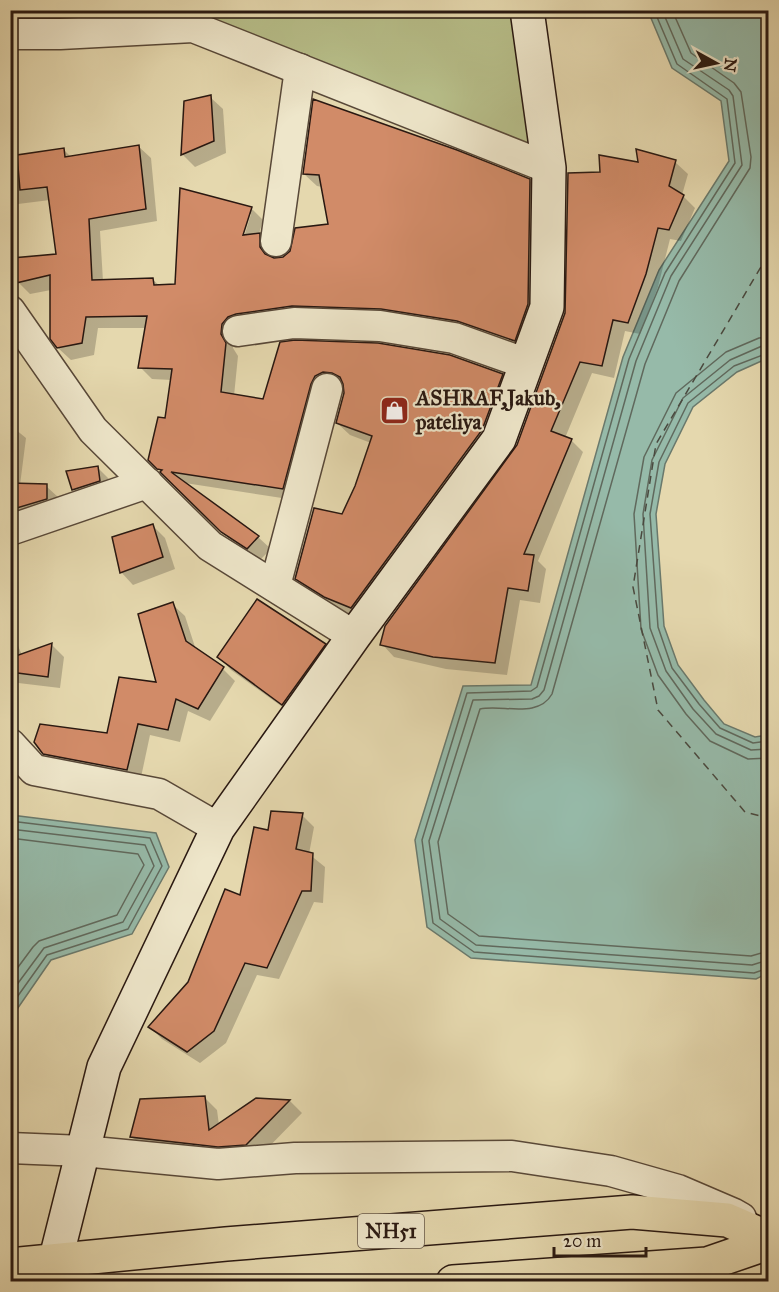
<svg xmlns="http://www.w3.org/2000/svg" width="779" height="1292" font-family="'IM FELL Great Primer',serif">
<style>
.green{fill:#b7be89;stroke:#706b4d;stroke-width:1.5}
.water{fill:#96baa9;stroke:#6a796c;stroke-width:1.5}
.shadow{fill:#0003;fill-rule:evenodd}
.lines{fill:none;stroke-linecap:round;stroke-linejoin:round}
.shore{stroke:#60695d;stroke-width:1.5}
.ferry{stroke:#4a493f;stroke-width:1.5;stroke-dasharray:8 6;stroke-linecap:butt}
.building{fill:#d18b68;stroke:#291811;stroke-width:1.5}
.street-casing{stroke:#584838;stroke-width:33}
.secondary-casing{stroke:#291811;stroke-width:36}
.highway-casing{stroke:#291811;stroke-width:36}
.street{stroke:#eee6ca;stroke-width:30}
.secondary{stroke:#eee6ca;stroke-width:33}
.highway{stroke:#e5d8ae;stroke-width:33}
.labels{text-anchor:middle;stroke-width:4.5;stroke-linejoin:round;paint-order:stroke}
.shield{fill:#eee6ca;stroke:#645648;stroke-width:1.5}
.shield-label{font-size:20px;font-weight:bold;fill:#291811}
.poi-label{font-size:21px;font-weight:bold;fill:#291811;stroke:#eee6ca;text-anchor:start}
</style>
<rect width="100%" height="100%" fill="#e5d8ae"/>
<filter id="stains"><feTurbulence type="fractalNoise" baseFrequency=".00333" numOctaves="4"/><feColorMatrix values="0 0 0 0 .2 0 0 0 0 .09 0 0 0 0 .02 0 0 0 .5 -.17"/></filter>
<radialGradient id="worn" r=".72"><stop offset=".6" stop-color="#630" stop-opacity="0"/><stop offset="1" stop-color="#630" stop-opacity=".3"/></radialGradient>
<path class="green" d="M206 11H528L549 168 193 27Z"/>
<g class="water">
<path d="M648 11H768V358L737 372 693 407 665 464 656 514 664 626 678 665 704 700 724 724 755 737 768 735V973L756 979 471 958 427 927 415 840 463 686 531 685 623 357 659 270 729 161 721 101 672 68Z"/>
<path d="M11 815 156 833 169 867 132 934 51 960 11 1018Z"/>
</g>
<g class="shadow">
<path d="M210 97 223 109 226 153 195 167 183 155 185 102Z"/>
<path d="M138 146 151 158 157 221 100 231 103 281 152 279 160 286H176L251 208 263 220 259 234 272 247V260L284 258 329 225 322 187 317 186 304 174 529 180 542 193 527 353 471 333 234 337 233 348 238 356 234 396 264 400 281 344 502 375 514 387 364 620 338 609 309 591 296 578 343 515 356 487 371 443 350 435 337 423 345 393V384H336L295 500 185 483 258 537 271 549 260 560 235 544 150 460 166 419 172 380 152 379 140 367 147 328H98L94 355 71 360 58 348 51 290 30 294 18 282 57 255 50 200 10 205V157L64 150 71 157ZM248 214H251L242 243 239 242Z"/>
<path d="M675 162 688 174 682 195 695 208 681 241 670 239 658 287 640 334 625 331 614 378 592 373 565 438 571 440 583 452 538 561 546 569 540 603 520 600 507 675 446 669 394 657 382 644 518 446 566 313 602 173 640 164Z"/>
<path d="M10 425 26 438 20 485 46 486 59 498 26 521 14 509V491L10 490Z"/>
<path d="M98 468 110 480 86 502 74 490 68 472Z"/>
<path d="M153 526 165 538 175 569 133 585 121 572Z"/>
<path d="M172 604 185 616 196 650 223 669 235 681 210 721 188 711 180 742 150 735 140 782 57 766 44 753 108 735 158 684Z"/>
<path d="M10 628 22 655 52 645 64 657 60 688 10 682Z"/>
<path d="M325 645 337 657 295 716 231 670 219 657Z"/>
<path d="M302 815 314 827 309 854 325 867 323 903 314 902 279 979 257 975 226 1043 200 1063 162 1039 150 1027 190 983 241 897 269 832Z"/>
<path d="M204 1097 217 1110 219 1125 257 1100 290 1101 302 1113 260 1156 144 1149 132 1137Z"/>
</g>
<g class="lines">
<g class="shore">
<path d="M654 10 677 64 727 99 735 163 665 273 629 359 537 687 531 691 467 693 422 840 433 923 474 952 754 973 768 968"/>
<path d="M662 10 683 59 729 90 733 96 742 165 671 276 636 361 544 690 539 696 532 699 473 700 429 841 440 919 476 945 752 965 768 960"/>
<path d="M672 10 691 53 734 83 741 92 751 157 750 168 679 281 645 364 552 694C538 719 502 704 480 709L438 842 448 914 479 936 751 956 768 951"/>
<path d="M768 337 759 338 726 352 676 393 644 457 634 514 641 629 658 675 686 714 710 741 748 759 768 758"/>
<path d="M768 346H762L730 360 683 398 652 460 643 514 650 628 666 671 693 709 716 734 751 750 768 749"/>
<path d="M768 353 734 366 688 403 659 462 650 514 658 627 672 668 699 704 720 728 753 743 768 741"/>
<path d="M10 821 150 838 162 866 128 929 47 955 10 1007"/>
<path d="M10 829 145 845 154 866 123 922 44 948 10 994"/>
<path d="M10 838 138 854 144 865 117 915 39 941 33 947 10 978"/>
</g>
<path class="ferry" d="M768 255 656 444 633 587 658 710 745 812 768 818"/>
</g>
<g class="building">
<path d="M211 95 214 141 181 155 184 101Z"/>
<path d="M313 99 457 150 530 179 528 304 515 341 457 321 381 309 292 306 236 314 228 317 222 324 221 334 226 343 221 392 263 399 280 342 295 340 378 343 450 355 503 374 482 430 351 608 324 597 295 579 314 508 342 514 355 486 372 436 336 423 344 393 343 384 340 377 332 373 323 372 315 376 311 384 283 489 171 472 259 536 247 549 221 532 160 472 162 470 157 469 148 460 158 417 165 418 172 369 138 368 147 316 86 317 82 343 57 348 50 339V275L16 283 12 258 56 254 47 187 20 190 17 155 64 148 65 157 139 145 146 209 89 219 92 280 153 278 154 285 175 284 180 188 252 207 243 235 260 233V247L265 254 274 258 283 257 290 251 295 228 328 224 319 175 303 174Z"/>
<path d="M636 149 676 160 669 186 684 195 669 230 658 228 646 274 628 323 613 320 602 366 580 362 551 431 572 439 524 554 534 555 528 591 508 588 495 663 433 657 380 645 385 626 517 445 565 313 568 173 600 172 599 155 638 162Z"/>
<path d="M98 466 100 481 72 490 66 471Z"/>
<path d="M10 483 47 484V499L10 510Z"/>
<path d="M153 524 163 557 120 573 112 537Z"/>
<path d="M257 599 326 644 282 705 217 657Z"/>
<path d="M173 602 186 641 224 667 198 709 176 699 168 730 138 724 127 770 43 754 34 742 40 724 107 733 119 677 156 682 138 614Z"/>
<path d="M52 643 48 677 10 672V658Z"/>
<path d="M271 811 303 813 296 849 313 853 311 891H302L267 968 245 963 214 1031 187 1052 148 1027 188 982 225 889 240 895 254 827 268 830Z"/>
<path d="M205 1096 209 1130 256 1098 290 1100 246 1145 218 1147 130 1137 140 1099Z"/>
</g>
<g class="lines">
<defs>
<g id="street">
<path d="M10 34H60L193 27 549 168"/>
<path d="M276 241 300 69"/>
<path d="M10 311 93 430 210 546 354 636"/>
<path d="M238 331 294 323 380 326 454 338 527 364"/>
<path d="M10 530 147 483"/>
<path d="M275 586 327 389"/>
<path d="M10 744 34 770 159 794 218 828"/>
<path d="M10 1148 83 1151 218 1164 295 1158 512 1156 611 1171 678 1190 734 1214 741 1218"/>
</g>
<path id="secondary" d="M50 1282 104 1067 218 828 354 636 499 439 547 307 549 168 527 10"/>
<g id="highway">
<path d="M10 1265 226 1244 632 1212 727 1220 768 1238"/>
<path d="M453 1282 707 1264 768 1243"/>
</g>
</defs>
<use href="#street" class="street-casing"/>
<use href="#secondary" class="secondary-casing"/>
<use href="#highway" class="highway-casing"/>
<use href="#street" class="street"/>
<use href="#secondary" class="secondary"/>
<use href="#highway" class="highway"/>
</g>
<defs>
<symbol id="shop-square" viewBox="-11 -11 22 22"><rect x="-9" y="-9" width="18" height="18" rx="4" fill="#8f2418" stroke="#eee6ca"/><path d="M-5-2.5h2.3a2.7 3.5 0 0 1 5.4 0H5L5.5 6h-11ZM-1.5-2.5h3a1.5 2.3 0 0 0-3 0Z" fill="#fff"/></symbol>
</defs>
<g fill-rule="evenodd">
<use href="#shop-square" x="378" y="394" width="33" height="33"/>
</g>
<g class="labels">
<rect class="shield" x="358" y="1214" width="66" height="34" rx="4.5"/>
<g class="shield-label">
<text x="391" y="1238">NH51</text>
</g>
<g class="poi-label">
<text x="416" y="405">ASHRAF,Jakub,<tspan x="416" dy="24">pateliya</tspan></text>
</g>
</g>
<rect width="779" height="1292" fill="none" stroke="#e5d8ae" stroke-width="36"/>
<rect x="12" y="12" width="755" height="1268" fill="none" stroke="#291811" stroke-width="3"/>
<rect x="18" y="18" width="743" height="1256" fill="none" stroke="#291811" stroke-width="1.5"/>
<g transform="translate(716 63) rotate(98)" stroke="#eee6ca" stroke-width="4.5" paint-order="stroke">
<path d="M0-4.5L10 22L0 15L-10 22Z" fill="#291811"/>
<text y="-9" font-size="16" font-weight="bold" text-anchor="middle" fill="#291811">N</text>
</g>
<path d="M554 1247v9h92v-9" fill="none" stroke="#291811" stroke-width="3"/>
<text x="563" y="1247" font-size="18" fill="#291811" stroke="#eee6ca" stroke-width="4.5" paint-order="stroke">20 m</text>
<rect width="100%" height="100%" filter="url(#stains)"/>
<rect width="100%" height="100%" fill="url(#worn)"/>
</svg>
